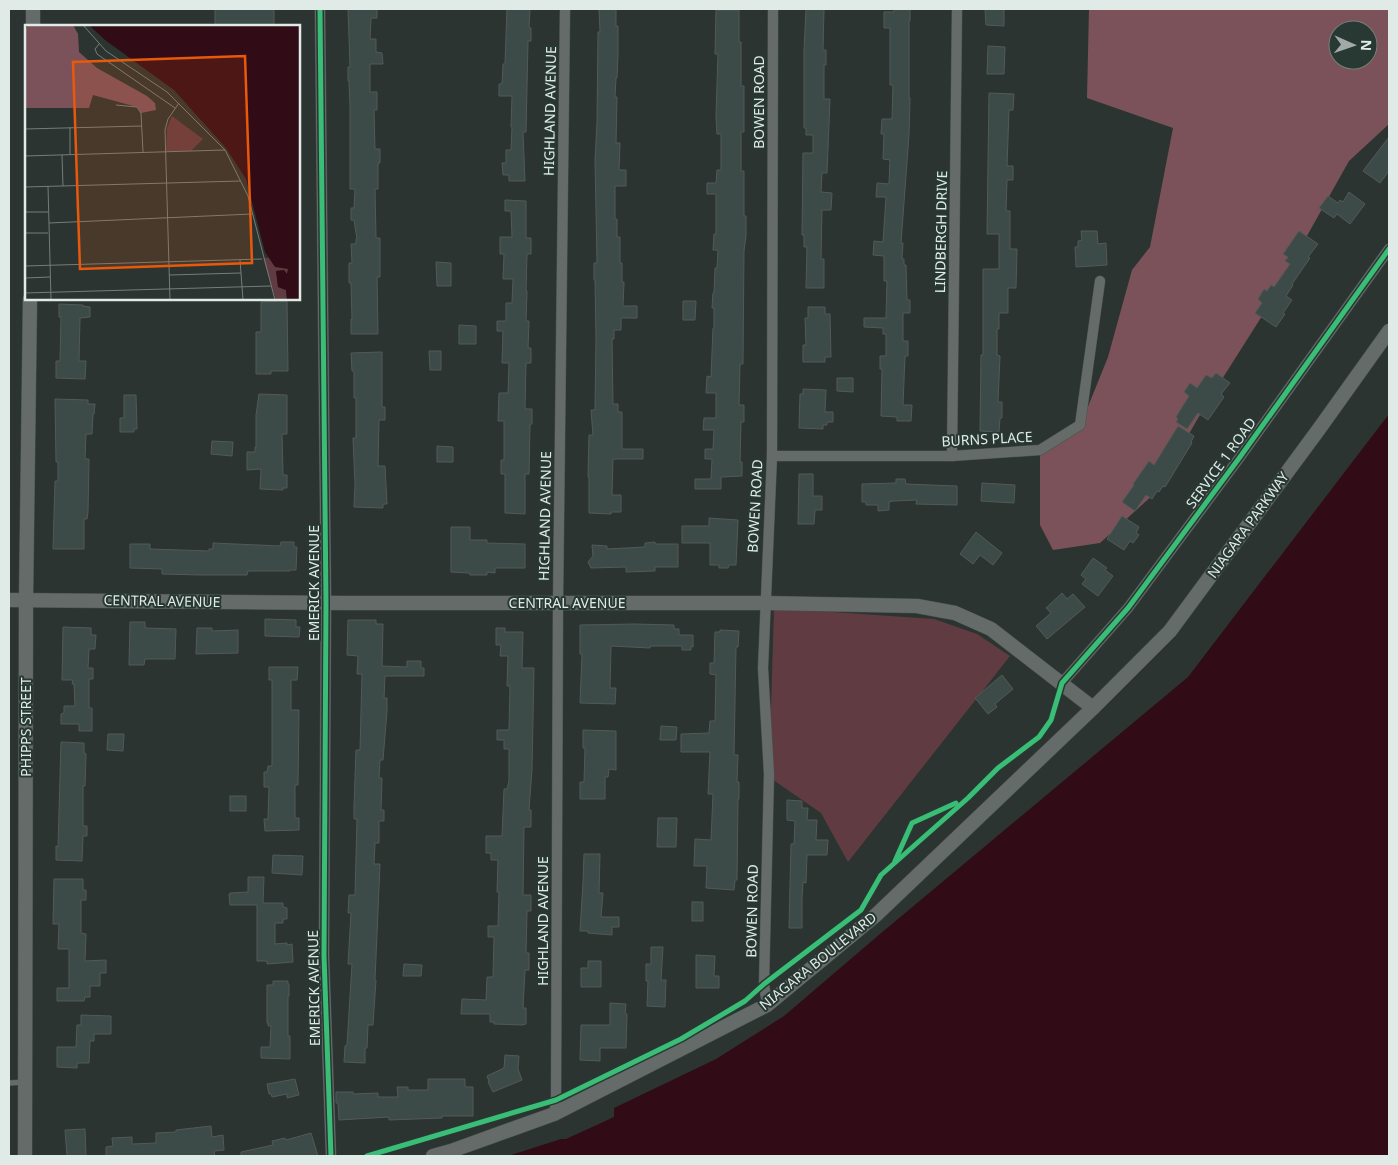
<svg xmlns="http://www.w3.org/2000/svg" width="1398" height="1165" font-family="'Noto Sans',sans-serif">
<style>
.green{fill:#613b42}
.forest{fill:#7c525a;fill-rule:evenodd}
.water{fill:#310c16}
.building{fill:#3c4b47;stroke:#535956}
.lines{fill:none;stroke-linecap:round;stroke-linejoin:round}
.lane-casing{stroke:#49514e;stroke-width:6}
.street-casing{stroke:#49514e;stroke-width:11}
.secondary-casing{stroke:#49514e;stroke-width:15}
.lane{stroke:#656b69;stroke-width:5}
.street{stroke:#656b69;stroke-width:10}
.secondary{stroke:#656b69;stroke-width:14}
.cycleway-casing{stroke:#283832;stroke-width:8}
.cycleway{stroke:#3abd76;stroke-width:5}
.labels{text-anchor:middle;stroke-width:4;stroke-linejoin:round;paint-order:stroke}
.street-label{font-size:14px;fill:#e0eae6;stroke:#283832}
.inset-road{fill:none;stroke:#747d79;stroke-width:1}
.view{fill:#e8590c;fill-opacity:0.15;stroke:#e8590c;stroke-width:2.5}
.inset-edge{fill:none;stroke:#e0eae6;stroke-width:2.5}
</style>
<rect width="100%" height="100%" fill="#2c3431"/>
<path class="green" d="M774 608 934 619 977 634 1010 656 848 862 821 813 769 777Z"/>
<path class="forest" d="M1089 9H1389V124L1349 161 1262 316 1205 406 1155 493 1100 543 1053 550 1040 525V450L1081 424 1108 357 1132 270 1150 247 1173 128 1087 98ZM1338 30H1368V60H1338Z"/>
<path class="water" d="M1389 414V1156H508L561 1139H566L614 1117V1108L716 1059 784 1016 880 934 1188 677Z"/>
<g class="building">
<rect x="215" y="9" width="59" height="17"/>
<path d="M348 9H377V18H371L370 39H376V52L382 53 383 64H370V92H377V110H374L375 149H380V163H378V189H375L376 238H380V277H377L378 334H351V319H352L351 283H349V263H352L351 244H356V239H357L354 220H351V208H354L355 189H350V106L349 81H348V67H350Z"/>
<path d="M507 9H530L529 27 531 28V41H528L526 132H523L525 181H509V175H503L502 163H506V150H511L512 127H511L512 96H499V84H502L503 64H505Z"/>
<path d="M599 9H616V26H618V54L617 78H616L615 97H617L616 143H620L619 170H626V186H615V219H617V237H620V263H622V282H624L623 306H637V318H621V330H614V339H612L613 404H618V412H622V449H643V459H613L612 495H621V512H611V514L589 513V477H588L589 435H593L591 410H595L596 339 595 280H594V263H597L595 160 597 123 598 32H600Z"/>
<path d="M806 9H824L823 50H826V65H824V99H830L827 173H822L821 192 832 193 831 210H822L821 259H824V288H806L807 247H804V235H802L803 153H813V135H806V128H804V50Z"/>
<path d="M894 9H910V21H909V97L910 98 909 135 901 243H903L902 259H904V265H906L907 300H910V313H903V341H908V356H905L903 405H912L911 421H897V417L881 416 882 369H880V356H886V334H883V328L864 327V318H886L887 281H884V256L873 255 874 241 883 242 886 197H876L877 183 889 184 890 160 883 159 884 134H881L882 119H892L893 85H890V28H884V12H894Z"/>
<path d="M985 9H1004V26L986 25Z"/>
<path d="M716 10H739V42H741V86H744V132H741V171H744V216H746V236L744 251 743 364H740L739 405H744V422H741L740 462H742V476L721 477V489H695V479H711L712 459H705V449H713L714 430H703L704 418H716V393H706L707 376 711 377 713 328H714V308H712L713 293H714L715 268H717L718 250H713L714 234H716V194H707V183H716L717 170H721V134H717L716 116 718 54H715Z"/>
<path d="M988 46 1005 47 1004 74H987Z"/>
<path d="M989 93 1014 94 1013 110H1009L1007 166H1013V180H1007L1006 211H1010V249H1017L1016 288H1008V313H999V329H997V355L1000 356 998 402H1002V418H1000L999 432 980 431 981 355H983V269H999V234H987Z"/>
<path d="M1389 137V171L1380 183 1363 171Z"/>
<path d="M1349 192 1365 204 1350 224 1337 214 1334 218 1319 208 1328 196 1338 203 1340 200 1343 202Z"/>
<path d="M505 200 526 201V238H531V254H527L526 291H527L526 321H529L528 348H531V363H526L525 409H532V424H530L529 474H525V514L505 513V474H501V460H504V421H498L499 393H508L509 363H502L503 331H497V321H506V303H512L513 279H503L504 254H500V237H512L511 211H505Z"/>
<path d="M1081 231H1097L1098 244 1106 243 1107 265 1076 267 1075 247H1078V241L1082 240Z"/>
<path d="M1299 231 1318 244 1308 257 1310 258 1292 284 1293 285 1286 296 1292 300 1283 313 1285 314 1276 327 1255 313 1262 303 1258 299 1264 289 1267 291 1271 285 1274 287 1290 264 1285 261 1288 257 1283 254Z"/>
<path d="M436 262 451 263V286H437Z"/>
<path d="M287 301 288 371H271V374H256V332H261V302Z"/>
<path d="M683 301H696L695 320H683Z"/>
<path d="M59 304 83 305V306L90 307V317L80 318 79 361H86L85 379 56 378V361H60L61 317H59Z"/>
<path d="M808 307H825V314H830L831 357H825V362H803V345H806L805 318H808Z"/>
<path d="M459 325 476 326V344H459Z"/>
<path d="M429 351H441V370H430Z"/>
<path d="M382 352V407H385V420H379L378 466H385L387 504H383V508L354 507 355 484 353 438H356V398H354V371H352L351 353Z"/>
<path d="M1216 373 1230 383 1221 394 1224 397 1208 420 1198 413 1187 429 1176 422 1178 419 1176 417 1189 396 1184 392 1190 383 1197 388 1206 375 1212 378Z"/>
<path d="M837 378H853V392L837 391Z"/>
<path d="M803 389 826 390 825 412H833V422H827V425H823V429L799 428 800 394H803Z"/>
<path d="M259 394 287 395V434H282L283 474V475H287V488H283V490L260 489 261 469 247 470V452H255V447H256V415Z"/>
<path d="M124 395H136L137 429H134V432H120V418H124Z"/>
<path d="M55 399 88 400V404H95L94 414H93L92 434H86L85 459H89L88 512 87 519H84V549H53L55 481H58V462H56Z"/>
<path d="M1178 426 1194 436 1191 442 1192 443 1165 487 1163 486 1159 492 1157 491 1152 499 1146 495 1135 511 1122 502 1134 485 1133 484 1149 461 1154 465Z"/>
<path d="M212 441 233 442 232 456 211 454Z"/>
<path d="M437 446 453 447V462H437Z"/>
<path d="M799 474H813V496H822V510H815L814 524H798Z"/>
<path d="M896 479H905L906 484 957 486V505L916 504 917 500 893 501 889 502V510L878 511V505H866V502H862V484L896 483Z"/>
<path d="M982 483 1015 485 1014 503 981 501Z"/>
<path d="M1122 516 1139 527 1136 533 1139 535 1133 543 1130 541 1124 550 1107 539Z"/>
<path d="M709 518 738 520 736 565H729L728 568H719V565H710V543H682V526H709Z"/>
<path d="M451 527H470V540H487V543L525 544V568H495V573L487 572V575H470L469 573 451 572Z"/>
<path d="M976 532 1002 553 993 565 980 555 973 564 960 554Z"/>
<path d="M281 542H294V547H297L296 570H290V571H248L247 575H202L162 574V569L130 568V544H150V549L209 551V549H213V543L280 546Z"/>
<path d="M655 542V544H678V567H655V571L626 572V567L591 568 588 562 593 556 592 545 607 546V549L645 547V543Z"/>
<path d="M1093 558 1107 568 1105 570 1113 576 1098 596 1082 584 1086 579 1081 575Z"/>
<path d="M1062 593 1067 599 1073 594 1085 607 1047 639 1036 626 1051 613 1046 608Z"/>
<path d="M265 619 296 620V627H300L299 637 265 636Z"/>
<path d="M348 620H376V624H383L382 666 407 667V661H421V668H424V676H385L384 698H387V711L383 760H380L379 778H382L381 810H384V821H379V843H375L374 864H380L375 980H376L373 1025H368L367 1048H365V1063L344 1062 345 1046 347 1045 352 964H348L351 913H348L349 895H355L357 819H354V806L356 750H360L362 674H357L358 656 347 655Z"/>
<path d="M130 622H145V628L176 629 175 659H145L144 665H129Z"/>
<path d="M634 624 674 625V629H679V635H693V647L691 646V650H682V646H650V648L611 646 610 688H616L615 704 580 703 582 654H580V625Z"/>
<path d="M63 627 91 628V635H96L95 649H89L88 668H93V679H89V708H92V731H79V724H61V714L64 713V706H75L74 684H72L73 680H62Z"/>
<path d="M197 628H212V631L238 630V653L196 654Z"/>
<path d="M496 628H505V632H523L522 668H534L532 769 529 810H531V827H524L523 895H531V911H527L526 953H529V970H525L523 1008H526V1024L522 1025 494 1024V1022H490V1014H461L462 999 486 1000 487 977H493L494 937H488V926H498L499 892H497L498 860H491V853H486V836H502L504 789H507L509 781V749H504V740H497V730H509L510 686H507L508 656H500L501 645H496Z"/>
<path d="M720 630 739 631 738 647H736L734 755H738L737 782H739V799H738L737 880H735L734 890 706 888 707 866H694L695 839 711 840 713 794H708L710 752H681V734L709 733 710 721H715L716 675 710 674V663H714L715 632H720Z"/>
<path d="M269 667H298L297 680H291V710H299L298 785H295V818H299V830L265 831 264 819H268L269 787H264V772H267L268 766H272V680H269Z"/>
<path d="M1002 675 1013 689 995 704 997 707 988 714 975 698Z"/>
<path d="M661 726 677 727 676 740H660Z"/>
<path d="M583 730 616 731V770L609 769 608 777H605V799H580V782H584L585 748H583Z"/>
<path d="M108 734H124L123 751 107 750Z"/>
<path d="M61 742 84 743V753L86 754 85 786H83V826H87V836H83L82 861 56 860V846L58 847Z"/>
<rect x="230" y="796" width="16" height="15"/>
<path d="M787 800 802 801V808H808L807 820H817L816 840H828L827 855H807L806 883 803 882 802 899V928H789L791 844H794L795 821 787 820Z"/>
<path d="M658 818H677L676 847H657Z"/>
<path d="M584 854H600L599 893H603L601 917H619V927H612V935L588 933V931H580L583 882Z"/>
<path d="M273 855 303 856 302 875 272 873Z"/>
<path d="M248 877H264L263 903H283V907L287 908V919H283V923H275V944L287 943V945L292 944 293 962 267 964V961H257V905H230L229 894H231L230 893 248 892Z"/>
<path d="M54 879H83V890H86V900H81V933L86 934 85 961 106 960V973H100V986H90V997H85L84 1001H57V988H69V949H58L59 924H53Z"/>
<rect x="692" y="902" width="11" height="19"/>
<path d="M651 947H663L661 980H666L665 1007 647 1006 648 981H646V964H651Z"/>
<path d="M696 955 715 956 714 976H719V988H696Z"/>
<path d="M588 961H601V987H581V968H588Z"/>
<path d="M404 964 422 965 421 976H403Z"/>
<path d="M273 981H288V984H289V996H288V1036H290V1059L261 1058V1047H270L271 1026H268V1023H267V985H273Z"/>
<path d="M610 1003 626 1004 625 1013 627 1014 626 1048H600V1061L580 1060 581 1025H610Z"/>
<path d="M81 1015 111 1016V1034H94V1041H90L89 1063H77V1068L57 1067V1047H76L77 1025H81Z"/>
<path d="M505 1055 519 1056 518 1069 522 1080 493 1092 488 1082 489 1081 487 1076 504 1068Z"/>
<path d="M295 1079 299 1095 287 1098V1094L272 1097 271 1094H269L267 1084Z"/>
<path d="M428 1079H465V1087H473V1116H442V1118L389 1120V1117L339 1120 338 1103H336V1092H353V1094L378 1093V1097H398L397 1087H408V1090H428Z"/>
<path d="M211 1126 212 1137 223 1135 224 1150 214 1151 215 1156H106V1147L113 1146 112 1138 132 1137V1144L156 1143V1133L176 1132V1130Z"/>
<path d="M85 1129 86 1156H67L65 1130Z"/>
<path d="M311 1133 318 1156H241V1152L273 1145 272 1141 285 1138 286 1140Z"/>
</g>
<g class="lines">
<defs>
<path id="lane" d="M9 1083 25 1082"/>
<g id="street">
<path d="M320 9 326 603 324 956 331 1156"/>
<path d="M772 456H952L1040 450 1080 425 1100 281"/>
<path d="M952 456 957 9"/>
<path d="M1062 683 1128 608 1240 457 1389 249"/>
<path d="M767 1005 764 984 769 774 763 668 772 456 773 9"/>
<path d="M554 1114 556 1100 558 604 565 9"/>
</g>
<g id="secondary">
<path d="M33 26V9"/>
<path d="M9 600 344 603H765L917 606 955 613 991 629 1093 708"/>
<path d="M25 1156 26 600 30 299"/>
<path d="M433 1156 451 1151 554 1114 767 1005 876 915 1093 708 1170 631 1319 429 1389 331"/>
</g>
</defs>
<use href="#lane" class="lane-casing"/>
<use href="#street" class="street-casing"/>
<use href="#secondary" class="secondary-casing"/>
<use href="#lane" class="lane"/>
<use href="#street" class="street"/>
<use href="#secondary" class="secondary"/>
<defs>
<g id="cycleway">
<path d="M320 9 326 603 324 956 331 1156"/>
<path d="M895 861 912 823 956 803"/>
<path d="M367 1156 556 1100 681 1039 745 1001 764 984 861 910 881 875 968 798 998 768 1039 737 1051 720 1062 683 1128 608 1240 457 1389 249"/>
</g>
</defs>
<use href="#cycleway" class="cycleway-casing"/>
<use href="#cycleway" class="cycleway"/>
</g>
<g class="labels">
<g class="street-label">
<text transform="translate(759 102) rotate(-90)" y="5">BOWEN ROAD</text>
<text transform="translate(550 111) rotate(-89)" y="5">HIGHLAND AVENUE</text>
<text transform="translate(941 232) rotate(-89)" y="5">LINDBERGH DRIVE</text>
<text transform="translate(987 439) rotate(-3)" y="5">BURNS PLACE</text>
<text transform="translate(1221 463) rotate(-54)" y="5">SERVICE 1 ROAD</text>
<text transform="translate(755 506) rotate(-87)" y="5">BOWEN ROAD</text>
<text transform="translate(545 516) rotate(-89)" y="5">HIGHLAND AVENUE</text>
<text transform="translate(1248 525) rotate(-54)" y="5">NIAGARA PARKWAY</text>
<text transform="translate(314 583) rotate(-90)" y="5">EMERICK AVENUE</text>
<text transform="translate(162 601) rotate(1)" y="5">CENTRAL AVENUE</text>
<text x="567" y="608">CENTRAL AVENUE</text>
<text transform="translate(26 727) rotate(-90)" y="5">PHIPPS STREET</text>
<text transform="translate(752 911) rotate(-89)" y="5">BOWEN ROAD</text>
<text transform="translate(543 921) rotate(-90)" y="5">HIGHLAND AVENUE</text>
<text transform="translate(818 961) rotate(-39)" y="5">NIAGARA BOULEVARD</text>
<text transform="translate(314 988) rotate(-91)" y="5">EMERICK AVENUE</text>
</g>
</g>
<g transform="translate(25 25)">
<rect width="275" height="275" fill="#2c3431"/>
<path d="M147 91 178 114 166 126H141L142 103ZM238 233H244L248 239 263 244 262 249 259 245 251 246 253 262 261 265 262 275H251Z" fill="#613b42"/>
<path d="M3 0H48L53 9 54 27 72 43 122 71 130 78 131 85 116 88 112 82 68 70 64 83H0V6Z" fill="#7c525a"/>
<path d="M64 0H275V275H262L261 265 253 262 251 246 259 245 262 249 263 244 250 242 240 227 221 154 201 123 149 65 80 15Z" fill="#310c16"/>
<path class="inset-road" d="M58 0 81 26 142 67 200 125 223 171 250 275M74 19 70 24 72 29 150 83M91 80 112 82 116 88 118 127M45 102V130M0 104 117 101M37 130 38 161M0 131 200 125M23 161 26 275M0 162 215 156M0 187H23M24 198 227 189M0 208H23M215 235 218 275M0 241 237 234M144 250 216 248M0 253 25 252M0 268 246 261M145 275 140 105 143 94 154 78"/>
<path class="view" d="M220 31 227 238 55 244 48 37Z"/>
<rect width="275" height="275" class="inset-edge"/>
</g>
<rect width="1398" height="1165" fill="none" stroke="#e0eae6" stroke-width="20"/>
<g transform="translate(1353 45) rotate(92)"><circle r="24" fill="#283832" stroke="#727f7a"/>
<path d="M0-4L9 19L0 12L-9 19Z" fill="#a1aaa7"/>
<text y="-8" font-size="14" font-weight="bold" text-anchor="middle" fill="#e0eae6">N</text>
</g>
</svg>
